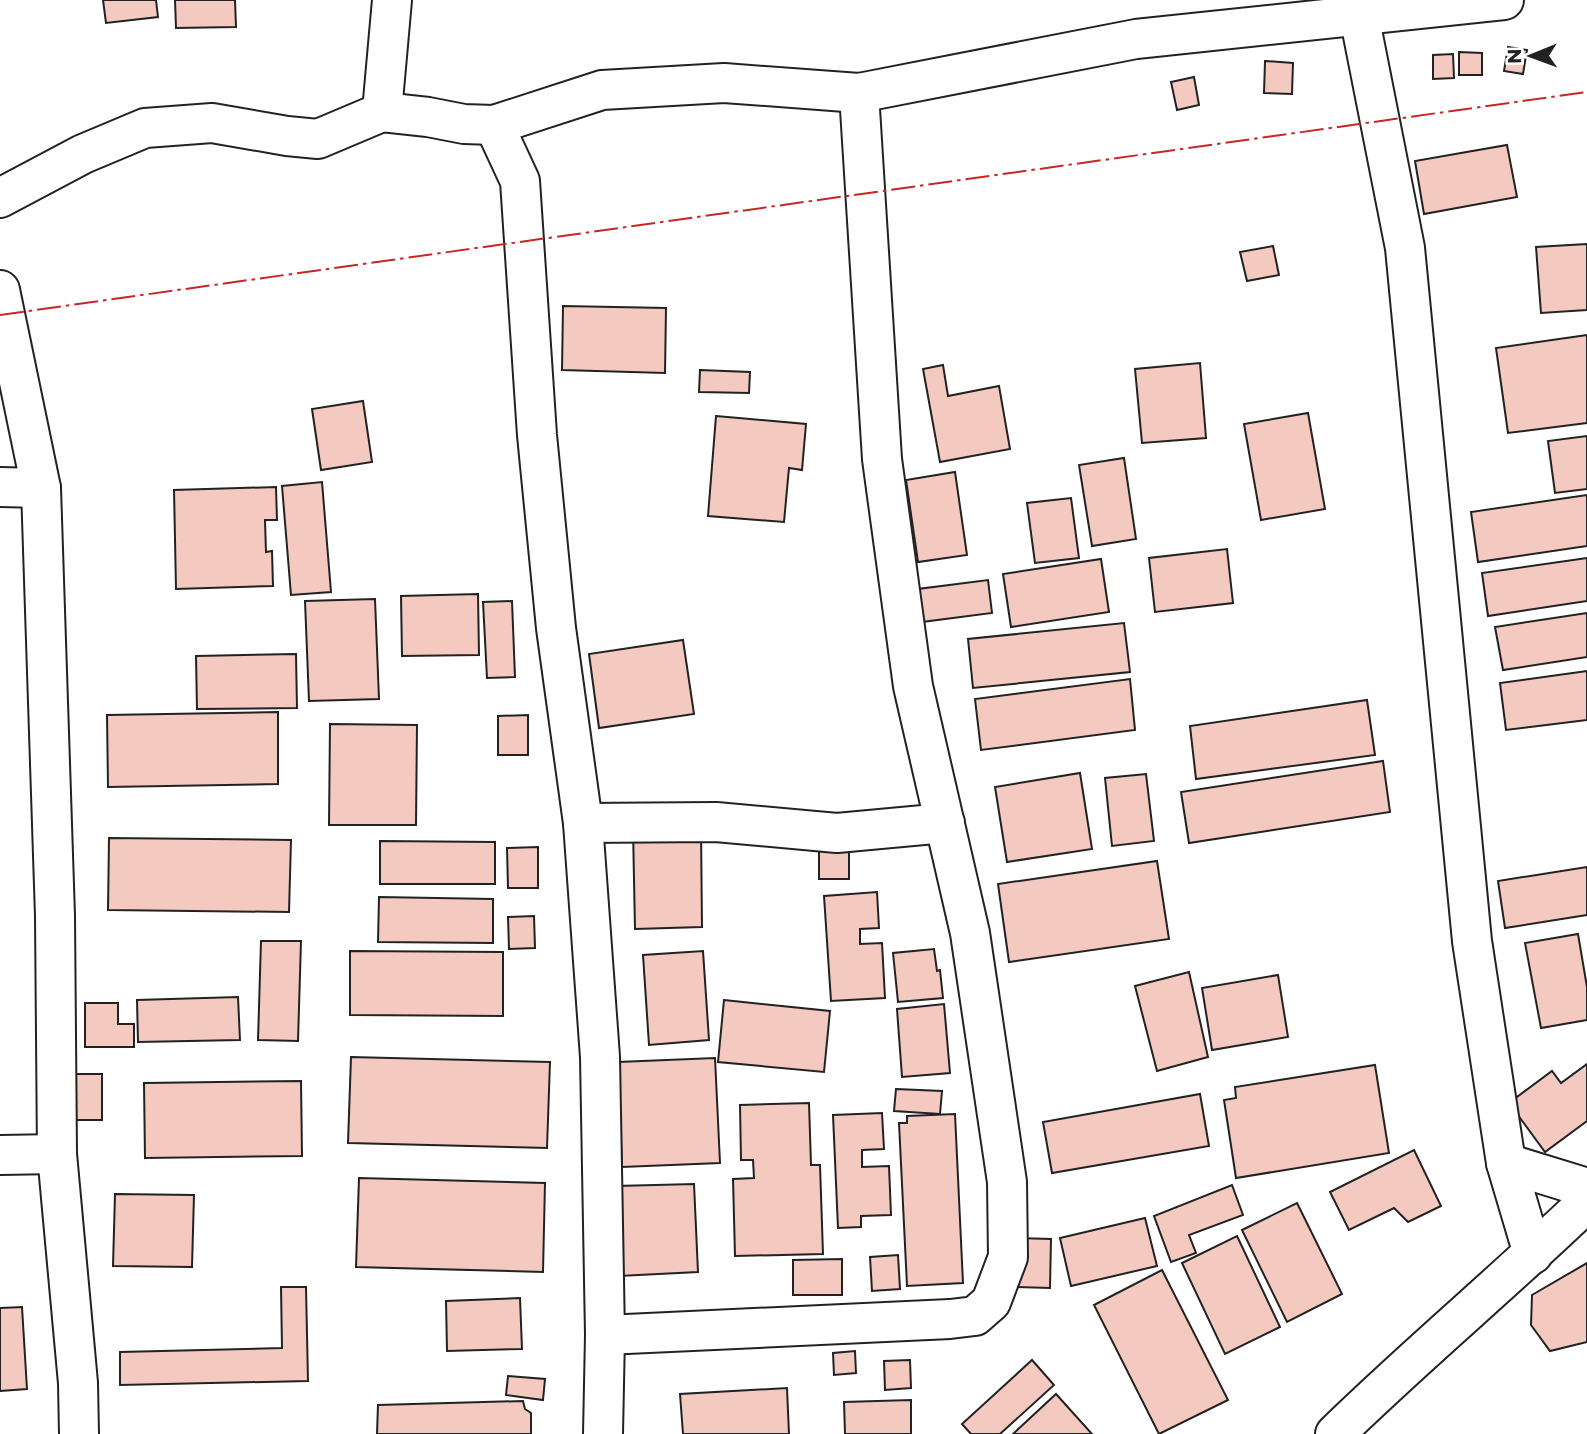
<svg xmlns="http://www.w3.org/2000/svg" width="1587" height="1434" font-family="Montserrat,sans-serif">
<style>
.building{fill:#f3c9c0;stroke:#222;stroke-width:2}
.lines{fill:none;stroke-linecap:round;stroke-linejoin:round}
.minor-casing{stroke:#222;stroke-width:42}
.minor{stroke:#fff;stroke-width:38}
.power{stroke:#c62828;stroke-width:2;stroke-dasharray:24 5 3.5 5;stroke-linecap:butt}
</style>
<rect width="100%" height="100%" fill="#fff"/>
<g class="building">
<path d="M103 0H156L158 17 106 23Z"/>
<path d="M175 0H235L236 27 176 28Z"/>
<path d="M1508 47 1527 50 1523 74 1504 71Z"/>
<path d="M1459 52 1482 53V75H1459Z"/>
<path d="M1453 54 1454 78 1433 79V55Z"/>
<path d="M1265 61 1293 63 1292 94 1264 93Z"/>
<path d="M1194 77 1199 105 1177 110 1171 82Z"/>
<path d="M1507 145 1517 197 1424 214 1415 161Z"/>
<path d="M1587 244V310L1541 313 1536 247Z"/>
<path d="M1273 246 1279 275 1247 281 1240 252Z"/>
<path d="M563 306 666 308 665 373 562 370Z"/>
<path d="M1587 335V423L1508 433 1496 348Z"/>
<path d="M1200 363 1206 438 1142 443 1135 369Z"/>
<path d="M943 365 948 396 999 386 1010 449 940 462 923 369Z"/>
<path d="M700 370 750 372 749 393 699 392Z"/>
<path d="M363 401 372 462 321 470 312 409Z"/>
<path d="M1308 413 1325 509 1261 520 1244 424Z"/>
<path d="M716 416 806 424 802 470 789 468 784 522 708 516Z"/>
<path d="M1587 436V489L1555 493 1548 441Z"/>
<path d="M1124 458 1136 539 1092 546 1079 465Z"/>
<path d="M955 472 967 555 918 562 906 480Z"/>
<path d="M322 482 331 592 291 595 282 486Z"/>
<path d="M276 487 277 520H265L266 552 272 551 273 586 176 589 174 490Z"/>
<path d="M1587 495V546L1478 562 1471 512Z"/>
<path d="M1071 498 1079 558 1035 563 1027 503Z"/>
<path d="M1227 549 1233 603 1155 612 1149 558Z"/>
<path d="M1587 558V601L1488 616 1482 573Z"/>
<path d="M1101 559 1109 612 1011 627 1003 574Z"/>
<path d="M988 580 992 613 914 623 918 589Z"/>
<path d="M478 594 479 655 402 656 401 596Z"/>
<path d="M375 599 379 699 309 701 305 601Z"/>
<path d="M512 601 515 677 487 678 483 602Z"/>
<path d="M1587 613V657L1503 670 1495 627Z"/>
<path d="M1124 623 1130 672 973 688 968 639Z"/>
<path d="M683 640 694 714 599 728 589 654Z"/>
<path d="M296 654 297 708 197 709 196 656Z"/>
<path d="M1587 671V720L1506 730 1500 683Z"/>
<path d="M1130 679 1135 730 981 750 975 699Z"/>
<path d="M1367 700 1375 755 1196 779 1190 726Z"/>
<path d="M278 712V784L108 787 107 715Z"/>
<path d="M528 715V755H498V716Z"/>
<path d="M330 724 417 725 416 825H329Z"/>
<path d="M1383 761 1390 812 1189 843 1181 792Z"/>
<path d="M1080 773 1092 849 1007 862 995 787Z"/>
<path d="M1146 774 1154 841 1112 846 1105 778Z"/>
<path d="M701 828 702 927 635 929 633 829Z"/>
<path d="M109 838 291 840 289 912 108 910Z"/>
<path d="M380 841 495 842V884H380Z"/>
<path d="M849 845V879H819V846Z"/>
<path d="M538 847V888H508L507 848Z"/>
<path d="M1157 861 1169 939 1009 962 998 884Z"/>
<path d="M1587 867V915L1505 928 1498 881Z"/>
<path d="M877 892 879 928 860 929V944L882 943 885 998 831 1001 824 896Z"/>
<path d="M379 897 493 899V943L378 942Z"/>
<path d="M534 916 535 948 509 949 508 917Z"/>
<path d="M1578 934 1587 987V1020L1541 1028 1525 943Z"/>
<path d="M261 941H301L298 1041 258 1040Z"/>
<path d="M934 949 937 971 940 970 943 998 898 1002 893 953Z"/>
<path d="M350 951 503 952V1016L350 1015Z"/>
<path d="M703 951 709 1040 649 1045 643 955Z"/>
<path d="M1189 972 1208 1057 1157 1071 1135 986Z"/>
<path d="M1278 975 1288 1037 1212 1050 1202 988Z"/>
<path d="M238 997 240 1040 138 1042 137 1000Z"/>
<path d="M724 1000 830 1011 824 1072 718 1062Z"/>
<path d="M85 1003H118V1024H134V1047H85Z"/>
<path d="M944 1004 950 1073 902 1077 897 1009Z"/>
<path d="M351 1057 550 1062 547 1148 348 1143Z"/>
<path d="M715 1058 720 1163 622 1167 618 1062Z"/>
<path d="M1587 1064V1121L1545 1152 1509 1103 1552 1071 1561 1083Z"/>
<path d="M1375 1065 1389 1153 1236 1178 1224 1100 1236 1098 1235 1087Z"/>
<rect x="69" y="1074" width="33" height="46"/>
<path d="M301 1081 302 1156 145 1158 144 1083Z"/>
<path d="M896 1089 942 1091 940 1114 894 1111Z"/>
<path d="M1200 1094 1209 1146 1052 1173 1043 1122Z"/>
<path d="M809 1103 811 1165H820L823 1254 735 1256 733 1179 754 1178 753 1160H741L740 1105Z"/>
<path d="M882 1113 884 1149 862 1150V1167L889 1166 891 1215 861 1216V1227L838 1228 833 1115Z"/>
<path d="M955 1114 963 1283 907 1286 899 1123H907V1116Z"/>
<path d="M1414 1150 1441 1206 1408 1222 1394 1208 1349 1230 1330 1192Z"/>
<path d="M359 1178 545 1183 543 1272 356 1267Z"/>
<path d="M694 1184 698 1272 619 1276 616 1186Z"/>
<path d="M1232 1185 1243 1215 1189 1235 1196 1253 1171 1262 1154 1216Z"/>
<path d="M115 1194 194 1195 192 1267 113 1266Z"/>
<path d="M1297 1203 1342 1294 1287 1322 1242 1230Z"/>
<path d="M1145 1218 1157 1266 1071 1286 1060 1238Z"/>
<path d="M1237 1236 1280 1327 1225 1354 1182 1263Z"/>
<path d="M1014 1238 1051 1239 1050 1288 1012 1287Z"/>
<path d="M898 1255 900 1289 872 1291 870 1257Z"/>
<path d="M842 1259V1295H793V1260Z"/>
<path d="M1587 1263V1342L1550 1351 1531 1325 1532 1295Z"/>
<path d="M1162 1270 1228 1400 1159 1434 1094 1305Z"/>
<path d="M281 1287H306L308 1381 120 1385V1352L282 1348Z"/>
<path d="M520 1298 522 1349 447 1351 446 1301Z"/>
<path d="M22 1307 27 1389 0 1391V1308Z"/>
<path d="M855 1351 856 1373 834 1375 833 1353Z"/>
<path d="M910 1360 911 1388 885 1390 884 1361Z"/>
<path d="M1032 1360 1054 1385 1000 1434H971L962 1424Z"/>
<path d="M508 1376 545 1379 543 1400 506 1395Z"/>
<path d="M787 1388 789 1434H683L680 1394Z"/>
<path d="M1056 1394 1092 1434H1013Z"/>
<path d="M911 1400V1434H845L844 1402Z"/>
<path d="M523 1401 525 1409 531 1413V1434H377L378 1405Z"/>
</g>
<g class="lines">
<defs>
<g id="minor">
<path d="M1356 0 1405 248 1472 941 1506 1163 1533 1254"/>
<path d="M382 112 392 0"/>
<path d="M494 125 520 181 537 435 556 628 583 823 600 1057 605 1335 603 1434"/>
<path d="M0 198 83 154 145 128 212 123 287 136 318 139 382 112 428 117 464 124 494 125 602 90 724 83 859 93 1136 39 1504 0"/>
<path d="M0 290 41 488 55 916 57 1154 78 1383 79 1434"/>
<path d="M0 487 41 488"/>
<path d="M583 823 716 822 837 833 945 823"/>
<path d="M0 1155 57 1154"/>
<path d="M1506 1163 1587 1188"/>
<path d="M605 1335 950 1319 975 1316 991 1302 1008 1257 1007 1182 970 933 913 686 882 459 859 93"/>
<path d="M1335 1434C1417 1354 1505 1281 1587 1202"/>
</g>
</defs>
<use href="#minor" class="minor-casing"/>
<use href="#minor" class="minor"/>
<path class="power" d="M0 315 1587 92"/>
</g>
<g transform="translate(1531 56) rotate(269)" stroke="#ffffff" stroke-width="5" paint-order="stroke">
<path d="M0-5L12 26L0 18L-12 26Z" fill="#222222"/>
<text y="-10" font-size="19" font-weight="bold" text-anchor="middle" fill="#222222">N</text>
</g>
</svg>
